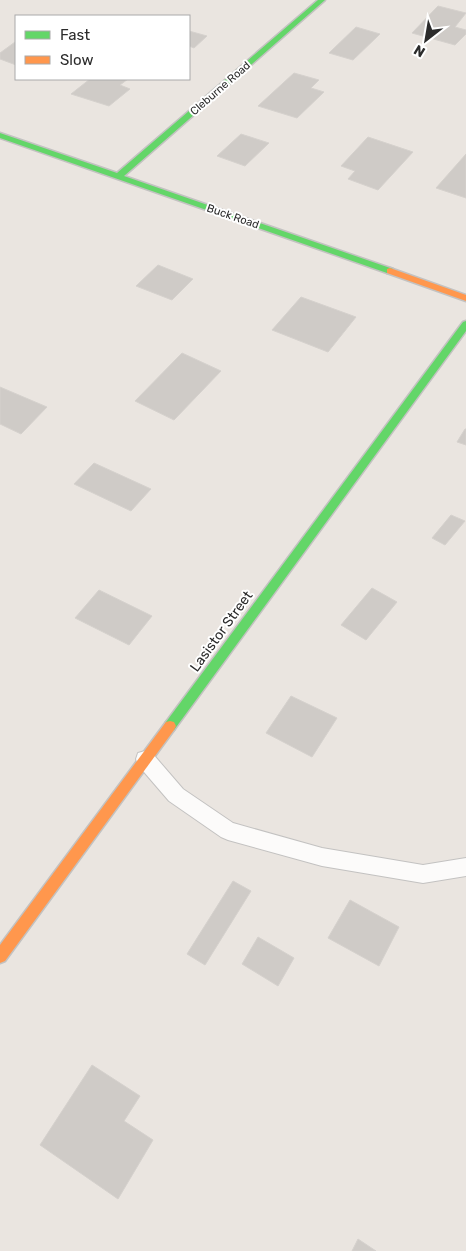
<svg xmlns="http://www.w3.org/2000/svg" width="466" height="1251" font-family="Rubik,sans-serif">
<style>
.building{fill:#cfcbc7;stroke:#d5d1cd}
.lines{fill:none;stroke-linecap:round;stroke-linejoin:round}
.lane-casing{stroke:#c3c2c1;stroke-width:2}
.fast-casing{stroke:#c3c2c1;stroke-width:3}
.slow-casing{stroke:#c3c2c1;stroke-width:3}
.lane{fill:#fcfbfa;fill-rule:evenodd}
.fast{fill:#63d668;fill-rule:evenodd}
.slow{fill:#ff974d;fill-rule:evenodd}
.labels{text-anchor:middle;stroke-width:4;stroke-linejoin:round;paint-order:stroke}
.far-street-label{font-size:11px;fill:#2b2b2b;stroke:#fff}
.street-label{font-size:14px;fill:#2b2b2b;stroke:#fff}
</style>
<rect width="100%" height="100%" fill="#eae5e0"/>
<g class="building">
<path d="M438 6 466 13 455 27 466 30V34L455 45 412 33Z"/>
<path d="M356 27 380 34 353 60 329 53Z"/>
<path d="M189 31 207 36 194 48 189 46Z"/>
<path d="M15 42 16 43V65L0 59V53Z"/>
<path d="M294 73 319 80 311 88 324 92 297 118 258 106Z"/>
<path d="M90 79H128L120 85 130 89 109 106 71 94Z"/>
<path d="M241 134 269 143 245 166 217 156Z"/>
<path d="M368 137 413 152 378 190 348 179 355 171 341 166Z"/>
<path d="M466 155V198L436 188 466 154Z"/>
<path d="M158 265 193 279 172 300 136 286Z"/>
<path d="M301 297 356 317 328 352 272 330Z"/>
<path d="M182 353 221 371 174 420 135 401Z"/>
<path d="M0 387 47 407 21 434 0 424Z"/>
<path d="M465 429H466V445L457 442Z"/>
<path d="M94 463 151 489 131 511 74 484Z"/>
<path d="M451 515 465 521 445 545 432 538Z"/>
<path d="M372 588 397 602 366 640 341 625Z"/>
<path d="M99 590 152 616 129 645 75 618Z"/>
<path d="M291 696 337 718 312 757 266 733Z"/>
<path d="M233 881 251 891 205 965 187 954Z"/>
<path d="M350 900 399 927 379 966 328 938Z"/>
<path d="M258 937 294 958 278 986 242 964Z"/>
<path d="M92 1065 140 1096 124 1121 153 1140 118 1199 40 1145Z"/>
<path d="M358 1239 376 1251H352Z"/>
</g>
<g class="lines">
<defs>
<path id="lane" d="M145 751 152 753 183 789 233 823 322 848 423 865 466 858V876L423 883 322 866 228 840 221 837 169 801 138 765 136 759 138 753Z"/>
<g id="fast">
<path d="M318 0H325L124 176 393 269V273H387L0 138V133L117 173Z"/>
<path d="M466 321V331L174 730 170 731 166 730 164 726 166 722 463 322Z"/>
</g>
<g id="slow">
<path d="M390 268 466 295V301L387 273V269Z"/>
<path d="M170 721 174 722 176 726 174 730 5 961 0 963V945L166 722Z"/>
</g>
</defs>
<use href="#lane" class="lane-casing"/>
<use href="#fast" class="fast-casing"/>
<use href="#slow" class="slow-casing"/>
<use href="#lane" class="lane"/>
<use href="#fast" class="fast"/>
<use href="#slow" class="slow"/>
</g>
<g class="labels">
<g class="far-street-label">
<text transform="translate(220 88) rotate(-41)" y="4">Cleburne Road</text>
<text transform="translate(233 216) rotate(19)" y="4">Buck Road</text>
</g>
<g class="street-label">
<text transform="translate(221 631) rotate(-54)" y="5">Lasistor Street</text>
</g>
</g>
<rect x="15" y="15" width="175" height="65" fill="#ffffff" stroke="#aaaaaa"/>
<rect x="25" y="31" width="25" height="8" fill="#63d668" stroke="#aaaaaa"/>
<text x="60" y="40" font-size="15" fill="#2b2b2b">Fast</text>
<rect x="25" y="56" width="25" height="8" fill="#ff974d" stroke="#aaaaaa"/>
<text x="60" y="65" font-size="15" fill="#2b2b2b">Slow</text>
<g transform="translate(426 40) rotate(211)" stroke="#ffffff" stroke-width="4" paint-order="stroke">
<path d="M0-4L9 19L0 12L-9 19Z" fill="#2b2b2b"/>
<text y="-8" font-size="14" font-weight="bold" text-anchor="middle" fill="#2b2b2b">N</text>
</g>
</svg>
